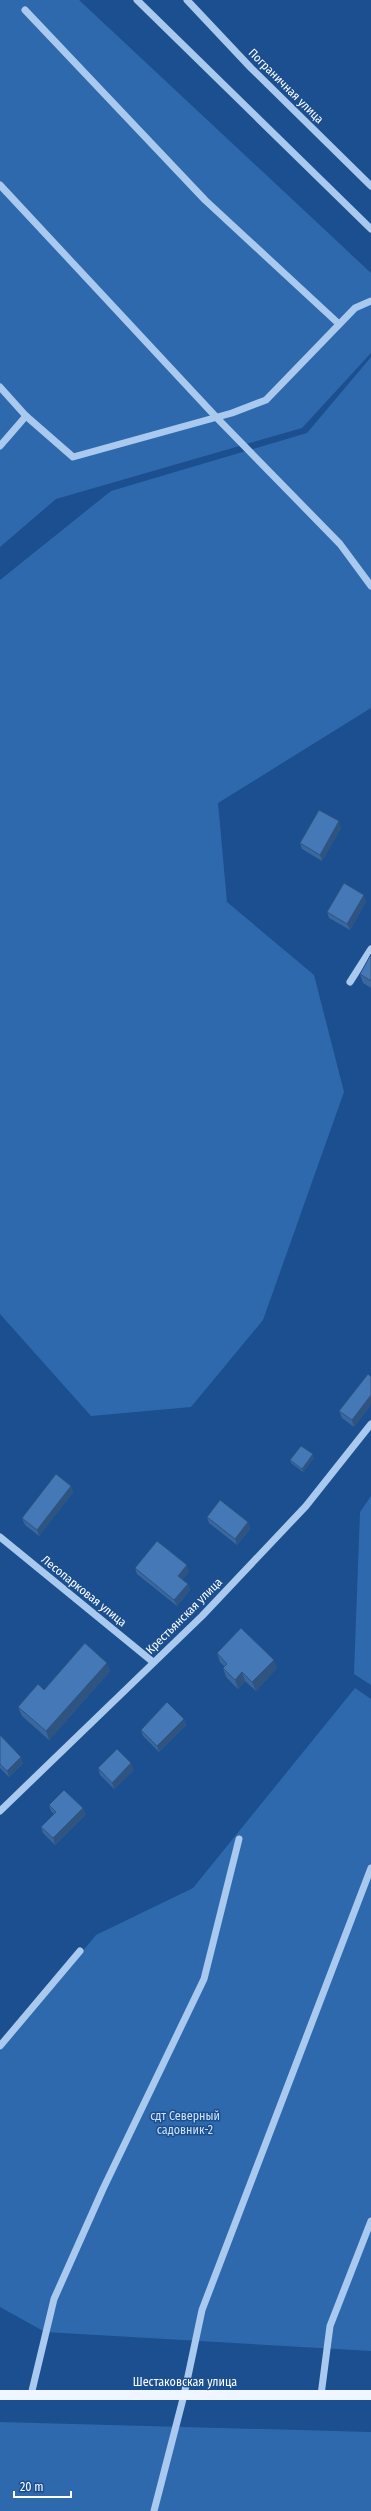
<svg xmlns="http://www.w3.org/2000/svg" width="371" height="2511" font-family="'Fira Sans Condensed',sans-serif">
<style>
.green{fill:#2e69ad}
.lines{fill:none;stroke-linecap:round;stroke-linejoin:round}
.minor{stroke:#a9c9ee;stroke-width:7}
.major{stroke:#f0f6ff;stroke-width:10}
.wall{fill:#3a679d}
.shaded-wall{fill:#305480}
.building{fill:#4478b7;stroke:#305480}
.labels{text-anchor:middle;stroke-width:3;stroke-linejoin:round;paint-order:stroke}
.street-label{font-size:12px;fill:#fff;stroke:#1b4f8f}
.park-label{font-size:12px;fill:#cfe3fa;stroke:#1b4f8f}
</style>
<rect width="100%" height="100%" fill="#1b4f8f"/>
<g class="green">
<path d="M0 0H79L371 273V353L302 428 56 499 0 547Z"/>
<path d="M371 357V708L218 803 227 902 314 975 344 1092 263 1320 191 1407 91 1416 0 1314V580L111 491 307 433Z"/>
<path d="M371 1496V1685L354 1674 360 1512Z"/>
<path d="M355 1688 371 1699V2351L45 2332 0 2307V2051L96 1935 193 1888Z"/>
<path d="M0 2422 371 2432V2511H0Z"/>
</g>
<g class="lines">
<g class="minor">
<path d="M137 0 371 229"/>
<path d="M187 0 251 68 371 186"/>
<path d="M25 10 205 200 339 324"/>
<path d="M0 185 217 418 340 544 371 586"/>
<path d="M0 387 26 416 73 457 232 413 266 400 355 308 371 301"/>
<path d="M0 446 26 416"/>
<path d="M350 982 371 949"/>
<path d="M0 1537 153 1662"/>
<path d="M0 1811 202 1616 306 1506 371 1424"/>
<path d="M0 2046 80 1951"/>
<path d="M31 2395 54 2299 103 2189 204 1979 239 1839"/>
<path d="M321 2395 330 2326 371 2221"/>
<path d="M154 2511 184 2395 202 2310 371 1868"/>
</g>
<path class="major" d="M0 2395H371"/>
</g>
<g class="wall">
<path d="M341 828 322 861 302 849 300 843Z"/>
<path d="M366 901 350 930 329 918 327 912Z"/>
<path d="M371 954V988L363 983 360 974Z"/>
<path d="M371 1377V1404L354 1427 342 1418 339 1411Z"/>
<path d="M314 1458 303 1472 291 1463 290 1460Z"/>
<path d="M71 1486 73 1492 39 1536 25 1525 22 1518Z"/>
<path d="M207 1517 248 1522 250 1529 237 1545 209 1523Z"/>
<path d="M135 1568 189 1572 182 1580 188 1584 190 1590 177 1606 137 1574Z"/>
<path d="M217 1653 277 1668 256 1691 245 1681 238 1689 226 1677 223 1668 225 1667 220 1662Z"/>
<path d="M110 1671 49 1740 22 1716 18 1707 44 1690Z"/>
<path d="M184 1719 186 1725 159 1752 143 1736 141 1730Z"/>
<path d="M0 1735 23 1763 9 1777 0 1768Z"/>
<path d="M98 1768 134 1770 114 1789 100 1775Z"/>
<path d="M49 1805 83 1808 85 1815 55 1845 43 1833 41 1827 54 1814 51 1811Z"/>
</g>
<g class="shaded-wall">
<path d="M339 821 341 828 322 861 320 855Z"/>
<path d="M364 895 366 901 350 930 347 924Z"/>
<path d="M371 1395V1404L354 1427 352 1420Z"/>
<path d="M313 1454 314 1458 303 1472 302 1469Z"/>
<path d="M71 1486 73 1492 39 1536 37 1530Z"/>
<path d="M248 1522 250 1529 237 1545 235 1539Z"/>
<path d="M187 1565 189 1572 180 1582 178 1576Z"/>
<path d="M188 1584 190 1590 177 1606 174 1600Z"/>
<path d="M274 1660 277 1668 256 1691 252 1682Z"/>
<path d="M107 1663 110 1671 49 1740 46 1731Z"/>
<path d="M242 1672 245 1681 238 1689 235 1680Z"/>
<path d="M184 1719 186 1725 159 1752 157 1746Z"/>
<path d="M21 1757 23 1763 9 1777 7 1771Z"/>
<path d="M131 1763 134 1770 114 1789 112 1783Z"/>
<path d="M83 1808 85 1815 55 1845 53 1838Z"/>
</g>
<g class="building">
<path d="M319 810 339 821 320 855 300 843Z"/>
<path d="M344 883 364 895 347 924 327 912Z"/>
<path d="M371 954V981L360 974Z"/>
<path d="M368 1374 371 1377V1395L352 1420 339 1411Z"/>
<path d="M301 1446 313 1454 302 1469 290 1460Z"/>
<path d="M56 1474 71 1486 37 1530 22 1518Z"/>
<path d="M220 1500 248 1522 235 1539 207 1517Z"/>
<path d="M157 1541 187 1565 178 1576 188 1584 174 1600 135 1568Z"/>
<path d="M241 1628 274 1660 252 1682 242 1672 235 1680 223 1668 227 1664 217 1653Z"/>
<path d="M85 1643 107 1663 46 1731 18 1707 38 1684 44 1690Z"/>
<path d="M167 1702 184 1719 157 1746 141 1730Z"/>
<path d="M0 1735 21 1757 7 1771 0 1764Z"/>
<path d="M117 1749 131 1763 112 1783 98 1768Z"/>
<path d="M64 1790 83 1808 53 1838 41 1827 56 1812 49 1805Z"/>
</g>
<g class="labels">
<g class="street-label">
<text transform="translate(286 86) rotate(45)" y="4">Пограничная улица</text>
<text transform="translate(84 1591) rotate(39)" y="4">Лесопарковая улица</text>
<text transform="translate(184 1616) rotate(-45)" y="4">Крестьянская улица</text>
<text x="185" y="2386">Шестаковская улица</text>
</g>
<g class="park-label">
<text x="185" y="2120">сдт Северный<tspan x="185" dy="14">садовник-2</tspan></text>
</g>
</g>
<path d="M14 2491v6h57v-6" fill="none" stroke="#ffffff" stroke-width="2"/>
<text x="20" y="2491" font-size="12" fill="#ffffff" stroke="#1b4f8f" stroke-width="3" paint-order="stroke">20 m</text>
</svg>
